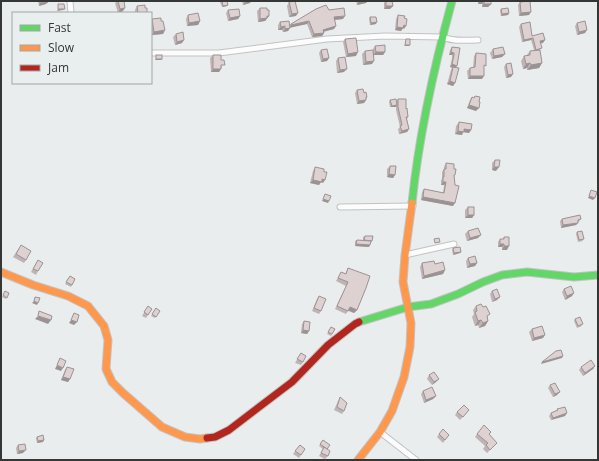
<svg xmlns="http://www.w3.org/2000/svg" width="599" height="461" font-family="'Open Sans',sans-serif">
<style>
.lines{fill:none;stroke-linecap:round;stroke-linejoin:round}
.street-casing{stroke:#c1c3c3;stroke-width:7}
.fast-casing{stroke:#c1c3c3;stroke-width:9}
.slow-casing{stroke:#c1c3c3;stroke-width:9}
.jam-casing{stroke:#c1c3c3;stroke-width:9}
.street{stroke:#fcfcfc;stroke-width:5}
.fast{stroke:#63d668;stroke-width:7}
.slow{stroke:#ff974d;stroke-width:7}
.jam{stroke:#b3261e;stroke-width:7}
.wall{fill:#bfb4b5}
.shaded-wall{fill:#9b9293}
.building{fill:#ded1d2;stroke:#9b9293}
</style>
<rect width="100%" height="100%" fill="#eaeded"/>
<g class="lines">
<defs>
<g id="street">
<path d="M70 1 71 13"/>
<path d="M151 53H219L327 39 385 36 442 37C454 42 466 40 478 40"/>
<path d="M340 207 413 206"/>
<path d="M405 255 454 244"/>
<path d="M380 432 416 460"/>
</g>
<g id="fast">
<path d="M412 203C419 134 434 67 452 1"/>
<path d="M359 322 408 307 431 304 458 294 483 282 502 275 527 272 574 277 598 275"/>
</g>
<g id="slow">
<path d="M1 272 33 285 68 296 88 306 104 326 108 340 106 369 112 382 123 393 162 427 185 437 200 439 207 438"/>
<path d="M358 460 380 432 392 411 404 377 410 347 411 323 403 282 405 255 412 203"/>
</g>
<path id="jam" d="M207 438 215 437 229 430 292 382 328 345 355 324 359 322"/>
</defs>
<use href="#street" class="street-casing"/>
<use href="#fast" class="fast-casing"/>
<use href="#slow" class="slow-casing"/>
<use href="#jam" class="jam-casing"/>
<use href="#street" class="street"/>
<use href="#fast" class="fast"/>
<use href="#slow" class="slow"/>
<use href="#jam" class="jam"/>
</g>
<g class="wall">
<path d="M38 1H48V2L46 4 39 6Z"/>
<path d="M117 1H124L123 11 118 13 115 3Z"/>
<path d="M221 1H227V6L222 7 220 2Z"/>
<path d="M242 1H251L250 3 243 5Z"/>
<path d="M356 1H368L366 3 357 5Z"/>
<path d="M385 1H392L393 6 390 9H384V3Z"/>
<path d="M478 1H491V4L488 7H482V4H478Z"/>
<path d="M289 2 296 16 289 17 287 6Z"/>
<path d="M520 2 529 15 519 16 518 5Z"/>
<path d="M137 6 145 8 147 13H135V10Z"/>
<path d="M260 8 267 10 269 16 265 21 258 22 257 11Z"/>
<path d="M501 9 509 13 508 15 501 16 500 11Z"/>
<path d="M228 10 240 16 238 19 228 21 226 13Z"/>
<path d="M329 10 343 19 335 20 334 29 324 32V33L322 36 312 37 307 24 290 27 288 31 283 32 282 30H278V25L280 22 290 25 291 24Z"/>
<path d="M188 15 200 21 198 25 187 26 186 19Z"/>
<path d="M398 15 404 29 403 28 401 31 395 30 396 19Z"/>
<path d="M370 17 376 24 370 25 369 19Z"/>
<path d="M152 19 161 21 165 30 163 34 152 35 151 30V21Z"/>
<path d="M577 23 585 33 577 35 575 26Z"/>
<path d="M521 24 532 36 543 43H541L540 51 542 63 539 68 527 70V68L523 69 521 61 524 56H526L530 51 534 50 531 40 522 42 519 27Z"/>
<path d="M176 34 182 43 175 45 173 37Z"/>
<path d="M345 39 356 56 346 57 343 42Z"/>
<path d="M375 46 385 52 383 55H373V49Z"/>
<path d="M452 47 460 48 455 67V83L453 86 447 84 451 70 452 68 450 67 452 58V55H449L450 50Z"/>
<path d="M493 49 505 54 502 57 492 59 490 53Z"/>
<path d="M321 50 329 58 327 61 321 62 319 53Z"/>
<path d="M365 51 372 64 363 65 362 54Z"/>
<path d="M476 53 484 68 482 79H468L467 71 470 68H473L474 56Z"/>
<path d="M213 55 221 60 222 68H221L219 72H211L210 58Z"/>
<path d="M338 58 344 72 337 73 336 61Z"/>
<path d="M506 64 511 77 506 78 504 67Z"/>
<path d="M357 90 364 93 367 97 366 99V100L364 103 357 104 355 93Z"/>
<path d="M475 96 476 111 467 108 470 100 472 97 474 98Z"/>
<path d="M398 99 406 109 408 117 407 119 409 129 407 132 399 134 398 129 400 127 396 110V106V107H390L389 102 390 100 396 102Z"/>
<path d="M459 122 471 130 469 133 463 132 462 135 455 134 456 126Z"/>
<path d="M495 160 496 171 492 170V163Z"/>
<path d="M446 163 454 177 453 206 421 200 422 192 424 189 443 193 444 185H441V180L442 179V172L444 169V167Z"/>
<path d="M390 166 395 175 393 178 387 177V169Z"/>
<path d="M315 167 323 183 321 182 319 185 310 183 313 171Z"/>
<path d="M468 207 474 215 472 218H465V210Z"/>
<path d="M562 219H581L576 225 561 228 560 221Z"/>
<path d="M468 231 478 238 467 241 465 234Z"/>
<path d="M577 232 583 241 578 242 576 234Z"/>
<path d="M365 236 372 241 371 243H370L369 247 355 246V241L357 240 363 241V237Z"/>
<path d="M504 237 507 250H502V247H498V242L500 239H503Z"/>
<path d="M19 248 26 260 24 263 13 257Z"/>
<path d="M453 248 461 252 460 253 453 255 452 250Z"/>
<path d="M468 258 477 263 475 266 467 268 466 261Z"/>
<path d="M38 260V271L36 275 31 272Z"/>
<path d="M422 263 435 264 445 270 443 274 422 279 420 267Z"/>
<path d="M348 268 357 310 354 313 348 311 346 314 335 309 346 286 336 281 341 272 345 274Z"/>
<path d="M70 276 75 279 71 287 65 284Z"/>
<path d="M564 289 572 296 565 300 562 292Z"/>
<path d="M5 291 9 293 6 299 2 297Z"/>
<path d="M492 291 497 300 492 302 490 294Z"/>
<path d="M319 296 321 311 319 314 312 311 317 299Z"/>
<path d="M148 306V315L146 318 142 316Z"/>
<path d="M476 306 488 318V321L485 326 479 328 478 325 475 326 472 317 474 314 473 310Z"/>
<path d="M156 308 160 311 155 318 151 316Z"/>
<path d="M575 319 582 326 577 328 574 321Z"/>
<path d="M304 321 309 331 307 334 301 333 302 324Z"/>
<path d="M331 327 335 329 331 336 327 334Z"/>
<path d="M532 329 543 338 532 341 529 332Z"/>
<path d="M301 353 303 362 301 365 295 363Z"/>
<path d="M595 366 593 369 583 376 579 370 581 367Z"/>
<path d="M67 367 70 379 68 382 61 380 65 370Z"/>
<path d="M429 375 436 382 432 385 427 379Z"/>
<path d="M550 385 557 395 553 397 548 388Z"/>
<path d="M423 391 436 396 433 399 424 403 421 394Z"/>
<path d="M340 397 344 411 342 414 334 410 338 401Z"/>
<path d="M557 409 565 416 551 420 549 416 551 413 556 411Z"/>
<path d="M469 410 460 420 455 415 457 412Z"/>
<path d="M491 432 489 435 497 443 487 453 483 449 485 446 475 437 477 434Z"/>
<path d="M439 434 449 435 443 443 437 437Z"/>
<path d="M37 437 44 440 43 442 37 443 36 438Z"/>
<path d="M323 440 328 456 325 459 319 456 323 449 319 446Z"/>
<path d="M18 445 23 453 17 454 16 448Z"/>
<path d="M300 445 305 449 299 458 293 454Z"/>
</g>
<g class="shaded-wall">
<path d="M246 1H251L250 3 243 5Z"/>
<path d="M359 1H368L366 3 357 5Z"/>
<path d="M480 1H484L482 4H478Z"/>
<path d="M48 2 46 4 39 6 40 3Z"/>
<path d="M484 4H491L488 7H482Z"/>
<path d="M228 5 227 6 222 7 223 6Z"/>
<path d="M386 6H393L390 9H384Z"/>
<path d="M125 8 123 11 118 13 120 9Z"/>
<path d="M58 9H65L63 10 57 11Z"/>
<path d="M531 12 529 15 519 16 521 13Z"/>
<path d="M298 13 296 16 289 17 292 14Z"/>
<path d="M509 13 508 15 501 16 502 14Z"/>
<path d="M240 16 238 19 228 21 230 18Z"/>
<path d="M267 16H269L265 21 258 22 260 19Z"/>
<path d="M345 16 343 19 332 20 334 17Z"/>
<path d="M200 21 198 25 187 26 189 23Z"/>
<path d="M309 21 307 24 289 28 291 25Z"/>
<path d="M377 22 376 24 370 25 371 23Z"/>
<path d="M404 25 406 26 404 29 403 28 401 31 395 30 397 27Z"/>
<path d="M285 26 282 30H278L281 27Z"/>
<path d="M336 26 334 29 321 32 323 30Z"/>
<path d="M290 28 288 31 283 32 285 29Z"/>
<path d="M165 30 163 34 152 35 154 32Z"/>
<path d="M587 30 585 33 577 35 579 32Z"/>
<path d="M324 33 322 36 312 37 314 34Z"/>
<path d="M533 38 531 40 522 42 524 40Z"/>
<path d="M184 40 182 43 175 45 177 42Z"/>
<path d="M545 40 543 43 538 44 540 41Z"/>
<path d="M405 45H410L409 46H404Z"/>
<path d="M358 52 356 56 346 57 348 54Z"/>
<path d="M376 52H385L383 55H373Z"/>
<path d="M451 52 454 53 452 55H449Z"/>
<path d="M505 54 502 57 492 59 494 56Z"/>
<path d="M329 58 327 61 321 62 323 59Z"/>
<path d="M156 59H162L161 60H155Z"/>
<path d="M374 61 372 64 363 65 366 62Z"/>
<path d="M530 63 527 68 523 69 526 64Z"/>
<path d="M542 63 539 68 527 70 531 65Z"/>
<path d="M452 64 457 66 455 68 450 67Z"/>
<path d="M213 69H221L219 72H211Z"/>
<path d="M347 69 344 72 337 73 340 70Z"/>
<path d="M513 74 511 77 506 78 508 75Z"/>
<path d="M470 76H484L482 79H468Z"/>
<path d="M450 81 455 83 453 86 447 84Z"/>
<path d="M366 97H367L365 100H366L364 103 357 104 359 101Z"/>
<path d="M397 105 396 107H390L392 106Z"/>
<path d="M469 105 479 108 476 111 467 108Z"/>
<path d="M409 129 407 132 399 134 402 131Z"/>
<path d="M464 129 471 130 469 133 463 132 462 135 455 134 458 131Z"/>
<path d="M494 167H499L496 171 492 170Z"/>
<path d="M389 174 395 175 393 178 387 177Z"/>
<path d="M322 179 325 180 323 183 321 182 319 185 310 183 313 180Z"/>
<path d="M443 182H446L444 185H441Z"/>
<path d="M589 196 595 198 593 200 588 198Z"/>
<path d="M423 197 455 203 453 206 421 200Z"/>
<path d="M323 199 329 201 328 203 322 201Z"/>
<path d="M468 215H474L472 218H465Z"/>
<path d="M578 223 576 225 561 228 563 225Z"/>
<path d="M481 235 478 238 467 241 470 238Z"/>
<path d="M356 244 370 245 369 247 355 246Z"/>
<path d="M500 244H504L502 247H498Z"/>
<path d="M504 246H509L507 250H502Z"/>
<path d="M461 252 460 253 453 255 454 253Z"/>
<path d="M477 263 475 266 467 268 470 264Z"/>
<path d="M445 270 443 274 422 279 424 276Z"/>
<path d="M574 293 572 296 565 300 567 296Z"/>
<path d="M500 297 497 300 492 302 495 299Z"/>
<path d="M34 301 38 303 37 305 32 303Z"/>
<path d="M350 307 357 310 354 313 348 310Z"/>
<path d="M38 316 51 320 48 324 35 319Z"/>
<path d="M71 320 77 322 74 325 69 323Z"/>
<path d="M481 320 478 325 475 326 478 321Z"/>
<path d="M488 321 485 326 479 328 483 323Z"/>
<path d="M303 330 309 331 307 334 301 333Z"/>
<path d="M545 335 543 338 532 341 534 338Z"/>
<path d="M563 356 562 358 541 364 542 362Z"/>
<path d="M57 365 63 368 61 371 55 369Z"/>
<path d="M595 366 593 369 583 376 585 373Z"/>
<path d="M63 377 70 379 68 382 61 380Z"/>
<path d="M439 379 436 382 432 385 434 382Z"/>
<path d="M560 392 557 395 553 397 555 394Z"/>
<path d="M436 396 433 399 424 403 426 400Z"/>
<path d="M567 413 565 416 551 420 553 418Z"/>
<path d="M44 440 43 442 37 443 38 441Z"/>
<path d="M26 450 23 453 17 454 19 451Z"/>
</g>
<g class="building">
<path d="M40 1H48V2L40 3Z"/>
<path d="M118 1H124L125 8 120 9Z"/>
<path d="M222 1H227L228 5 223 6Z"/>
<path d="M295 1 298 13 292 14 289 2Z"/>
<path d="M386 1H392L393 6H386Z"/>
<rect x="484" y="1" width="7" height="3"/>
<path d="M530 1 531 12 521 13 520 2Z"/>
<path d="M58 4H64L65 9H58Z"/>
<path d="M145 5V8H147V13H138L137 6Z"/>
<path d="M326 5 329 10 344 8 345 16 334 17 336 26 323 30 324 33 314 34 309 21 291 25V24L316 9Z"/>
<path d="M260 8H267V10H269V16H267V18L260 19Z"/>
<path d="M508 8 509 13 502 14 501 9Z"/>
<path d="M239 9 240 16 230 18 228 10Z"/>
<path d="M198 13 200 21 189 23 188 15Z"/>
<path d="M398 15 405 16 404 18 407 19 406 26 404 25 403 28 397 27Z"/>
<path d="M370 17H376L377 22 371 23Z"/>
<path d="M161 18V21H163L165 30 154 32 152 19Z"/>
<path d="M289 21 290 28 285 29V26L281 27 280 22Z"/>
<path d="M585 21 587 30 579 32 577 23Z"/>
<path d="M530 22 532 36 543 33 545 40 540 41 542 48 536 50 533 38 524 40 521 24Z"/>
<path d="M183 32 184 40 177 42 176 34Z"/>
<path d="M356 38 358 52 348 54 345 39Z"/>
<path d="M406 39H410V45H405Z"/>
<path d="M385 45V52H376L375 46Z"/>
<path d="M452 47 460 48 457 66 452 64 454 55V53L451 52Z"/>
<path d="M503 47 505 54 494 56 493 49Z"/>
<path d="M327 49 329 58 323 59 321 50Z"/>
<path d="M373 50 374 61 366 62 365 51Z"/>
<path d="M540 50 542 63 531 65 530 63 526 64 524 56 530 55V51Z"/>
<path d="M476 53 486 54V66L484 65V76H470V68L475 67Z"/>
<rect x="156" y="55" width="6" height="4"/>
<path d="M213 55H221V60H224L225 65H221V69H213Z"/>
<path d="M345 57 347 69 340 70 338 58Z"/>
<path d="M511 63 513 74 508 75 506 64Z"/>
<path d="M453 67 459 68 455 83 450 81Z"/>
<path d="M363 89 364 93 366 92 367 97H366V100L359 101 357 90Z"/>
<path d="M475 96 480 97 479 102H480L479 108 469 105 472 97 474 98Z"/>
<path d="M396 99 397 105 392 106 390 100Z"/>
<path d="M398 99H406V109L407 108 408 117H406L409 129 402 131 400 126 402 125 398 107Z"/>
<path d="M459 122 472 124 471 130 464 129V132L458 131Z"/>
<path d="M495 160H500L499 167H494Z"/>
<path d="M446 163 454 164V169H456L455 175H454L455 185 459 186 455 203 423 197 424 189 444 193 446 182H443V177H444V169H446Z"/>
<path d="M390 166H396L395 175 389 174Z"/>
<path d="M315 167 324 169V172H327L325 180 322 179V182L313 180Z"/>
<path d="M591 190 597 192 595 198 589 196Z"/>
<path d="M325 194 331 196 329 201 323 199Z"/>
<rect x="468" y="207" width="6" height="8"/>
<path d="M580 215 581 219 578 220V223L563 225 562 219Z"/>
<path d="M478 228 481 235 470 238 468 231Z"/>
<path d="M582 231 584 239 579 240 577 232Z"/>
<path d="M365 236H373L372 241 364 240Z"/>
<path d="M504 237H509V246H504V244H500V239H504Z"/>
<path d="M439 238 440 242 435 243 434 239Z"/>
<path d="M357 240 371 241 370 245 356 244Z"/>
<path d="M21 245 31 251 26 260 16 254Z"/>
<path d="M460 247 461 252 454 253 453 248Z"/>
<path d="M475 256 477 263 470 264 468 258Z"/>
<path d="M38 260 43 263 38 271 33 269Z"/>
<path d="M434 261 435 264 443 262 445 270 424 276 422 263Z"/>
<path d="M348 268 370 276 366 288 357 310 350 307 348 311 337 306 348 282 338 278 341 272 346 274Z"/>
<path d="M70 276 75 279 72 285 66 282Z"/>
<path d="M571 286 574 293 567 296 564 289Z"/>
<path d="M497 289 500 297 495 299 492 291Z"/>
<path d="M5 291 9 293 7 298 3 295Z"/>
<path d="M319 296 326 299 321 311 314 308Z"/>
<path d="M35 297 40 298 38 303 34 301Z"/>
<path d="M481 304 483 307 486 306 490 314 487 316 488 321 483 323 481 320 478 321 475 312 477 311 476 306Z"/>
<path d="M148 306 152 309 148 315 144 312Z"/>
<path d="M156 308 160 311 156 317 152 314Z"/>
<path d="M39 311 52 316 51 320 38 316Z"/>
<path d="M74 313 79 315 77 322 71 320Z"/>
<path d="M580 317 583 324 578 326 575 319Z"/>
<path d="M304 321 310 322 309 331 303 330Z"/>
<path d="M542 326 545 335 534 338 532 329Z"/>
<path d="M331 327 335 329 332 334 328 332Z"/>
<path d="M561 350 563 356 542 362 556 351Z"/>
<path d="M301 353 306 356 303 362 297 359Z"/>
<path d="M60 358 66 361 63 368 57 365Z"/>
<path d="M591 360 595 366 585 373 581 367Z"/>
<path d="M67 367 74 369 70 379 63 377Z"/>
<path d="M434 372 439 379 434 382 429 375Z"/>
<path d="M555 383 560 392 555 394 550 385Z"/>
<path d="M432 387 436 396 426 400 423 391Z"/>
<path d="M340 397 347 403 344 411 337 407Z"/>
<path d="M464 405 469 410 463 417 457 412Z"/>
<path d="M565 407 567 413 553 418 551 413 558 410 557 409Z"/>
<path d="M484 425 491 432 489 434 497 443 490 450 486 445 488 443 477 434Z"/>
<path d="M443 429 449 435 445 440 439 434Z"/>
<path d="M43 435 44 440 38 441 37 437Z"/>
<path d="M323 440 330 445 327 449 320 444Z"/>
<path d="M25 444 26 450 19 451 18 445Z"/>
<path d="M300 445 305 449 301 455 295 451Z"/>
<path d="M324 447 330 451 328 456 321 453Z"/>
</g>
<rect width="599" height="461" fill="none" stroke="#353737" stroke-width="4"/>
<rect x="12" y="12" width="140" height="72" fill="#e9eeee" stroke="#a1a5a5"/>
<rect x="20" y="25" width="20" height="6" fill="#63d668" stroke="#a1a5a5"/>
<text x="48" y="32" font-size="12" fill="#353737">Fast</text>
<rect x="20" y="45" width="20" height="6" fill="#ff974d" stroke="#a1a5a5"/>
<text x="48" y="52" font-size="12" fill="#353737">Slow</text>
<rect x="20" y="65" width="20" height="6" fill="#b3261e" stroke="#a1a5a5"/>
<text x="48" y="72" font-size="12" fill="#353737">Jam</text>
</svg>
